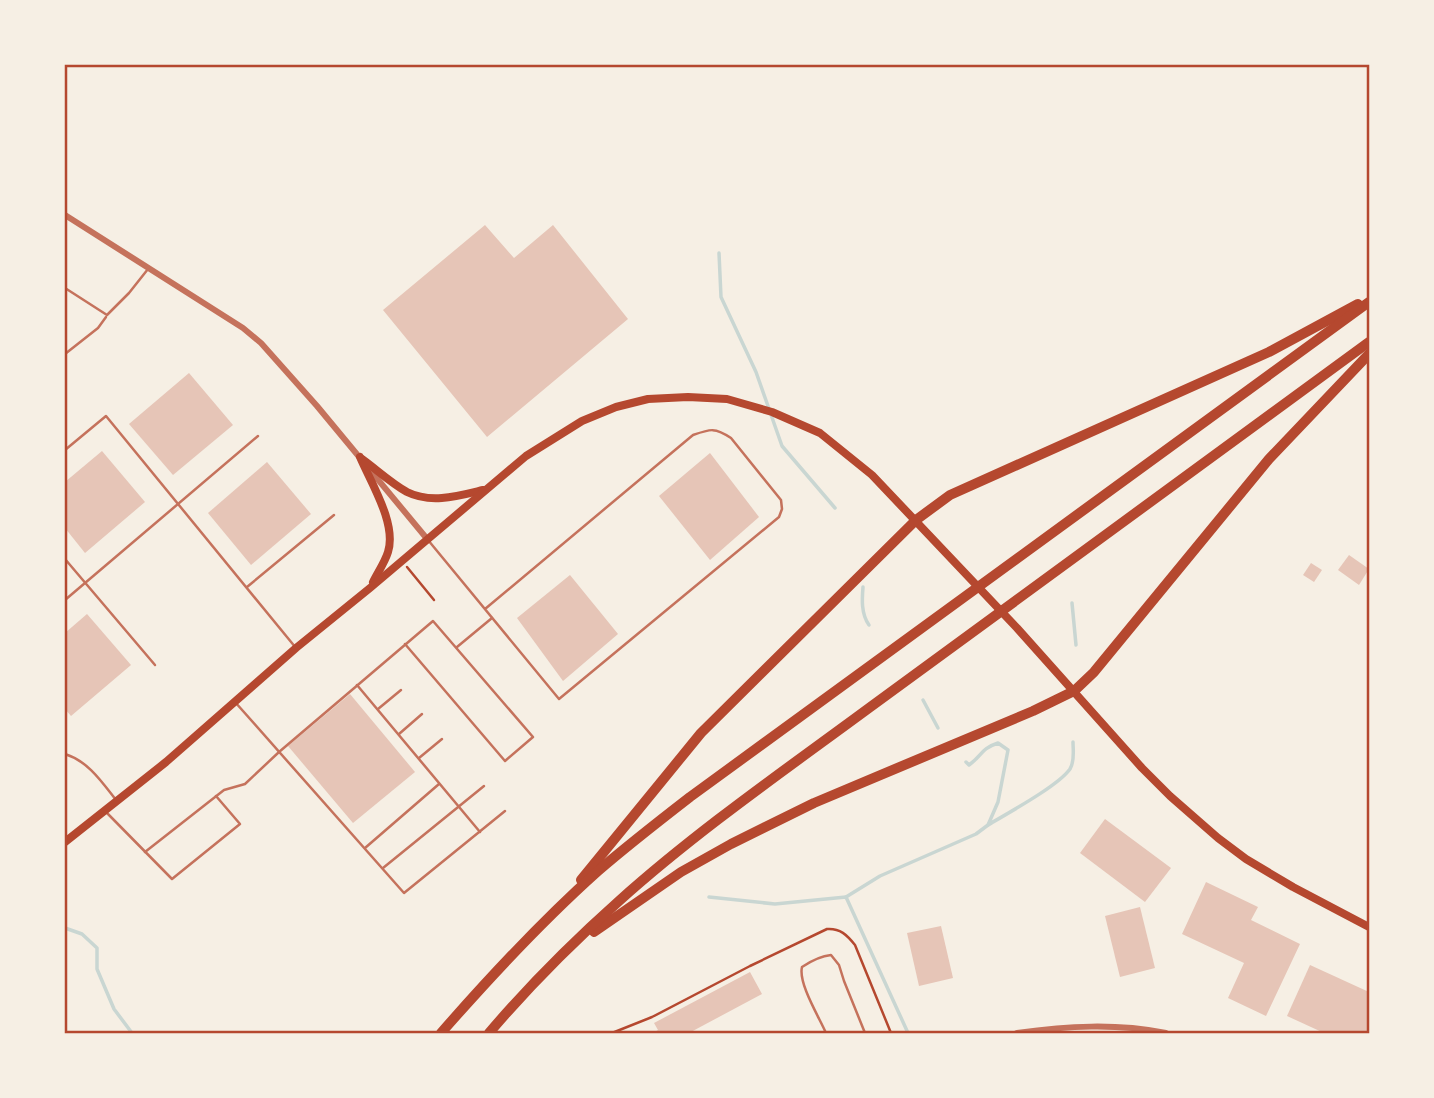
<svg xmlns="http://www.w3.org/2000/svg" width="1434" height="1098" font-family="Bitter,serif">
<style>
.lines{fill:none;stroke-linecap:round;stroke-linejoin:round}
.stream{stroke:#c9d6d2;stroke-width:3.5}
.building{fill:#e6c5b7}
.path{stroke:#b5482f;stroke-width:2.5}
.service{stroke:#c5725c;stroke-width:2.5}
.minor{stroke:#c5725c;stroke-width:6}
.secondary{stroke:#b5482f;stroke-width:8}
.motorway{stroke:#b5482f;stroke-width:10}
.neatline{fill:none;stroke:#b5482f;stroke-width:2.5}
</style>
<rect width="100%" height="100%" fill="#f6efe4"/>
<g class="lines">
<g class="stream">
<path d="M719 253 721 297 756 372 782 446 835 508"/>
<path d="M863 587C862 599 861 614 869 625"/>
<path d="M1072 603 1076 645"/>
<path d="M923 700 938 728"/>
<path d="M988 825C1008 813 1058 786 1070 769 1075 761 1073 750 1073 742"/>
<path d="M709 897 775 904 846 897 908 1033"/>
<path d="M846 897 880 876 976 834 988 825 998 802 1008 750 998 743C980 749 983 755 969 765L966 762"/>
<path d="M65 928 82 934 97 948V969L114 1009 132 1033"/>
</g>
</g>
<g class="building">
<path d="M485 225 514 258 553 225 628 319 487 437 383 310Z"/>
<path d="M189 373 233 425 173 475 129 424Z"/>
<path d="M102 451 145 502 85 553 65 528V482Z"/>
<path d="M710 453 759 517 710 560 659 496Z"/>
<path d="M267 462 311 514 251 565 208 513Z"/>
<path d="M1349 555 1369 569 1359 585 1338 570Z"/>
<path d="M1311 563 1322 570 1314 582 1303 575Z"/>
<path d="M570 575 618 634 563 681 517 618Z"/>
<path d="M87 614 131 665 71 716 65 709V633Z"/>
<path d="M350 694 415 772 353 823 288 746Z"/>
<path d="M1105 819 1171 868 1145 902 1080 853Z"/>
<path d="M1206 882 1258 907 1251 920 1300 944 1266 1016 1228 998 1244 963 1182 934Z"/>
<path d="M1140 907 1155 968 1120 977 1105 916Z"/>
<path d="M941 926 953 978 919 986 907 933Z"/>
<path d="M1310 965 1369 992V1033H1324L1287 1016Z"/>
<path d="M750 972 762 994 689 1033H653L658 1030 654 1023Z"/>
</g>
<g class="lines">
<g class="path">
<path d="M407 567 434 600"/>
<path d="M612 1033 652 1017 750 966 827 929C840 928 847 935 855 945L891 1033"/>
</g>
<g class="service">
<path d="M65 288 107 315 129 293 148 269"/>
<path d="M65 354 98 328 106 317"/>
<path d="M65 450 106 416 296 648"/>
<path d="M428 540 559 699 779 517 782 509 781 500 731 438C715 427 710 429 693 435L485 609"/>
<path d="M65 559 155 665"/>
<path d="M247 587 334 515"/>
<path d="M65 600 258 436"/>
<path d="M457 647 492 618"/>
<path d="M357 685 480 832"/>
<path d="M235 702 404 893 505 811"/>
<path d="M378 709 401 690"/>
<path d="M399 734 422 714"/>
<path d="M65 754C88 761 102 782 116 800"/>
<path d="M419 758 442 739"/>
<path d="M107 813 172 879 240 824 216 796"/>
<path d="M365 848 439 784"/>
<path d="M145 852 224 790 245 784 279 752 433 621 533 737 505 761 405 644"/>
<path d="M383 868 484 786"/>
<path d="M826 1033C819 1017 798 983 802 967 811 961 821 956 831 955L839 965 844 981 865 1033"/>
</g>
<g class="minor">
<path d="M65 215 243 328 261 343 317 406 428 540"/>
<path d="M1017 1033C1067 1026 1115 1023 1166 1033"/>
</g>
<g class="secondary">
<path d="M360 457C371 483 397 524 388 552 385 562 378 572 373 582"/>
<path d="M362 459C376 469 391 483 407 492 431 504 458 496 483 490"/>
<path d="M65 842 166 762 296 648 370 588 526 456 582 421 616 407 648 399 688 397 727 399 772 412 820 433 872 475 1017 628 1142 768 1170 796 1218 838 1246 859 1293 887 1369 927"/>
</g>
<g class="motorway">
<path d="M581 880 701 733 916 520 950 495 1269 352 1358 304"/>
<path d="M594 932 681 872 731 844 814 803 1033 711 1074 691 1094 672 1269 459 1369 354"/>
<path d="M441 1033C490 977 542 921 598 871 628 845 659 821 690 797L1369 302"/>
<path d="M489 1033C529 986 573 942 619 901 697 831 785 770 869 708 1035 585 1203 465 1369 342"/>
</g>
</g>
<rect width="1434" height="1098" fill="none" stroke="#f6efe4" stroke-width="133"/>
<rect x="66" y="66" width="1302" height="966" class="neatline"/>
</svg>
